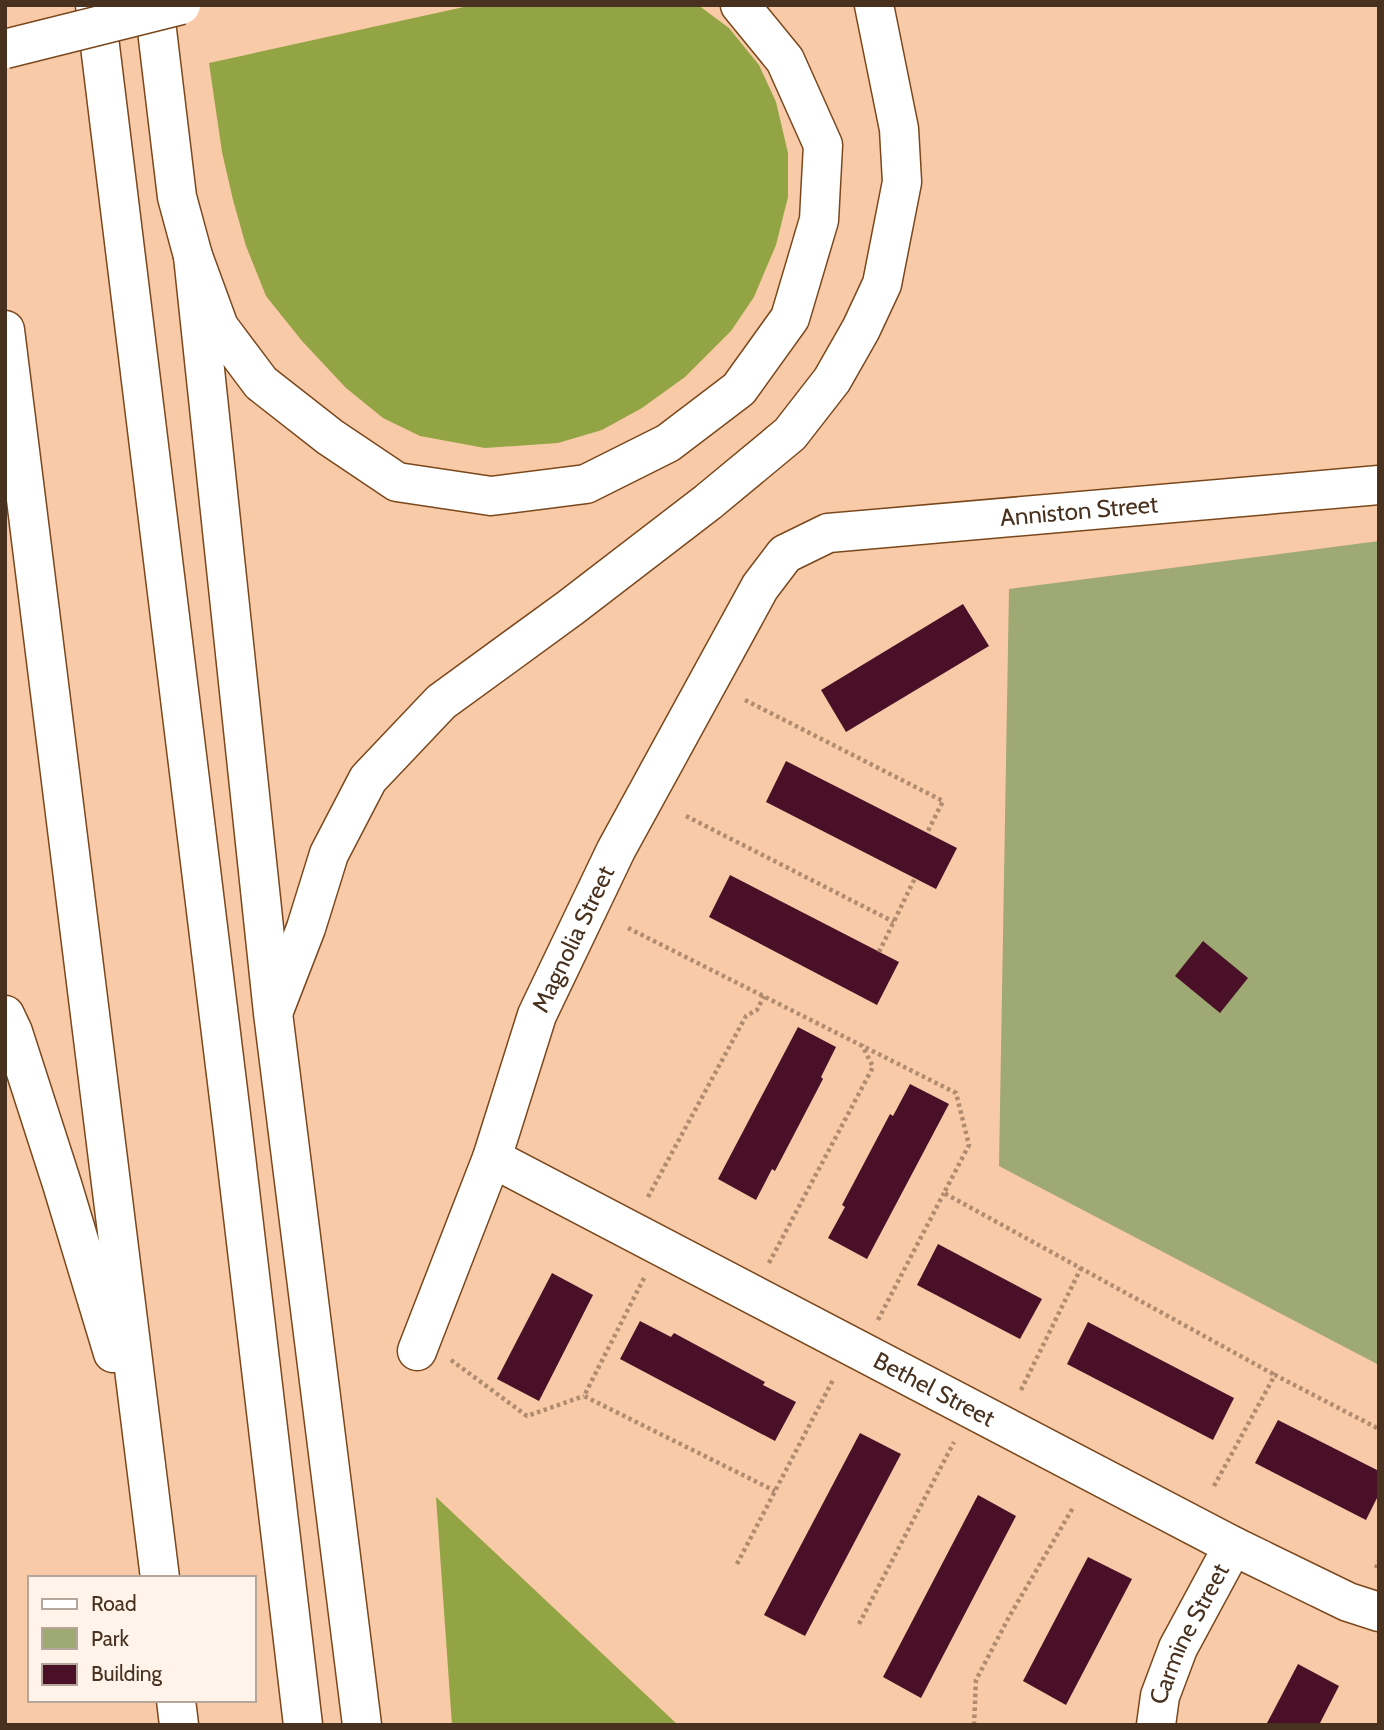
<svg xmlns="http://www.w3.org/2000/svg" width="1384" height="1730" font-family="Cabin,sans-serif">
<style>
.green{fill:#9ea973}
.forest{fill:#93a444}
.building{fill:#491028}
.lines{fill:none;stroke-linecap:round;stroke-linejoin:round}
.minor-casing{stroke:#7a481c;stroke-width:41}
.highway-casing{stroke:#7a481c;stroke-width:41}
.path{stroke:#b08b6f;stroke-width:4.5;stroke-dasharray:3.5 3.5;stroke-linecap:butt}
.minor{stroke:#fff;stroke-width:38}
.highway{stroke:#fff;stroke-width:38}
.highway-bridge-casing{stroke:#7a481c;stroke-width:41;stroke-linecap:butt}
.highway-bridge{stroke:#fff;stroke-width:38}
.labels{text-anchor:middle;stroke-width:7;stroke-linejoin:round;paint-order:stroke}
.street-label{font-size:24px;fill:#48311f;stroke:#fff3ea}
</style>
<rect width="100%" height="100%" fill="#f9caa7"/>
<path class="green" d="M1379 541V1365L999 1166 1009 589Z"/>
<g class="forest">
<path d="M473 5H698L729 28 759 65 776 102 788 153V197L776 245 754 297 731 331 685 377 642 408 602 430 558 443 485 448 420 436 383 418 346 388 302 341 266 296 246 246 233 200 222 152 209 63Z"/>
<path d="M436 1497 678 1725H452Z"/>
</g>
<g class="building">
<path d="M963 604 989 646 846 732 821 690Z"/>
<path d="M786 761 957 848 936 889 766 802Z"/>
<path d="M730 875 899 962 877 1005 709 917Z"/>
<path d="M1203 941 1248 978 1220 1013 1175 976Z"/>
<path d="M798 1027 836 1047 821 1077 823 1079 775 1171 772 1169 756 1200 718 1179Z"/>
<path d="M910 1084 949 1104 867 1259 828 1238 845 1207 842 1205 890 1114 893 1116Z"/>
<path d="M938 1244 1042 1299 1020 1339 917 1285Z"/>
<path d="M552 1273 593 1295 539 1401 497 1379Z"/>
<path d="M640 1321 671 1337 674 1333 765 1382 763 1385 796 1402 775 1441 620 1359Z"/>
<path d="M1088 1322 1234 1398 1213 1440 1067 1364Z"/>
<path d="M1278 1420 1379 1471V1494L1366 1520 1255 1463Z"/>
<path d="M860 1433 901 1454 805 1636 764 1615Z"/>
<path d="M978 1495 1016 1516 921 1698 883 1677Z"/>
<path d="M1088 1557 1132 1579 1066 1705 1023 1681Z"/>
<path d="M1298 1664 1339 1686 1319 1725H1266Z"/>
</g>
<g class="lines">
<defs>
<g id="minor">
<path id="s1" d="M492 1158 1233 1546 1348 1602 1379 1612"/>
<path id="s2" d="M417 1351 492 1158 537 1015 616 850 760 587 785 554 828 533 1379 485"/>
<path id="s3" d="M1156 1725 1160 1696 1178 1648 1233 1546"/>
</g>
<g id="highway">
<path d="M95 5 232 1123 303 1725"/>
<path d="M154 5 177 197 193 256 219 327 261 383 330 437 397 482 491 496 586 484 668 443 739 389 790 318 819 220 823 145 785 60 740 5"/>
<path d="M193 256 273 1013 362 1725"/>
<path d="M5 330 160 1578"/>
<path d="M275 1008 306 928 329 854 368 779 441 702 570 608 708 502 790 434 832 380 861 329 882 284 902 182 899 129 874 5"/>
<path d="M5 1015 13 1032 62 1184 113 1353"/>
<path d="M176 1700 179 1725"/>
</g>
</defs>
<use href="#minor" class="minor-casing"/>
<use href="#highway" class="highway-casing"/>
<g class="path">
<path d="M745 700 943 801 927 833"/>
<path d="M686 816 894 922"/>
<path d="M628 928 956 1093 969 1145 944 1193 1275 1375"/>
<path d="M879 952 915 878"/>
<path d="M648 1197 746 1016 757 1010 764 996"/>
<path d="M769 1263 873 1067 862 1045"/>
<path d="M644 1278 584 1396 775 1491"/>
<path d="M878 1320 944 1193"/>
<path d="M451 1360 527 1416 584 1396"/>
<path d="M1021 1390 1081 1268"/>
<path d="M1214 1486 1275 1375 1379 1429"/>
<path d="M737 1564 834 1378"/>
<path d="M1376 1568 1379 1560"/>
<path d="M859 1624 954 1442"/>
<path d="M974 1725 976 1680 1009 1617 1074 1506"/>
</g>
<use href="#minor" class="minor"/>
<use href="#highway" class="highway"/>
<defs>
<path id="highway-bridge" d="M5 49 181 5"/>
</defs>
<use href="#highway-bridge" class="highway-bridge-casing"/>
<use href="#highway-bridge" class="highway-bridge"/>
</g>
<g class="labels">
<g class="street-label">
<text dy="8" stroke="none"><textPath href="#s2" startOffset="1181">Anniston Street</textPath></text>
<text dy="8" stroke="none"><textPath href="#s2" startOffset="441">Magnolia Street</textPath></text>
<text dy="8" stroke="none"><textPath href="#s1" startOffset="499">Bethel Street</textPath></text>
<text dy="8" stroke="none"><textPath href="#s3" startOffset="98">Carmine Street</textPath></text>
</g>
</g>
<rect width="1384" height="1730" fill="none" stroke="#48311f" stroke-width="14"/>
<rect x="28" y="1576" width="228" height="126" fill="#fff3ea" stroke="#b6a599" stroke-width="2"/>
<rect x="42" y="1599" width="35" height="10" fill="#ffffff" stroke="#b6a599" stroke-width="2"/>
<text x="91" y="1611" font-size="21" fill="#48311f">Road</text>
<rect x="42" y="1628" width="35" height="21" fill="#9ea973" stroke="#b6a599" stroke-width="2"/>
<text x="91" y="1646" font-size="21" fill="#48311f">Park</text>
<rect x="42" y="1664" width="35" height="21" fill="#491028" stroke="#b6a599" stroke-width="2"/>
<text x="91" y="1681" font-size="21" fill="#48311f">Building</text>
</svg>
